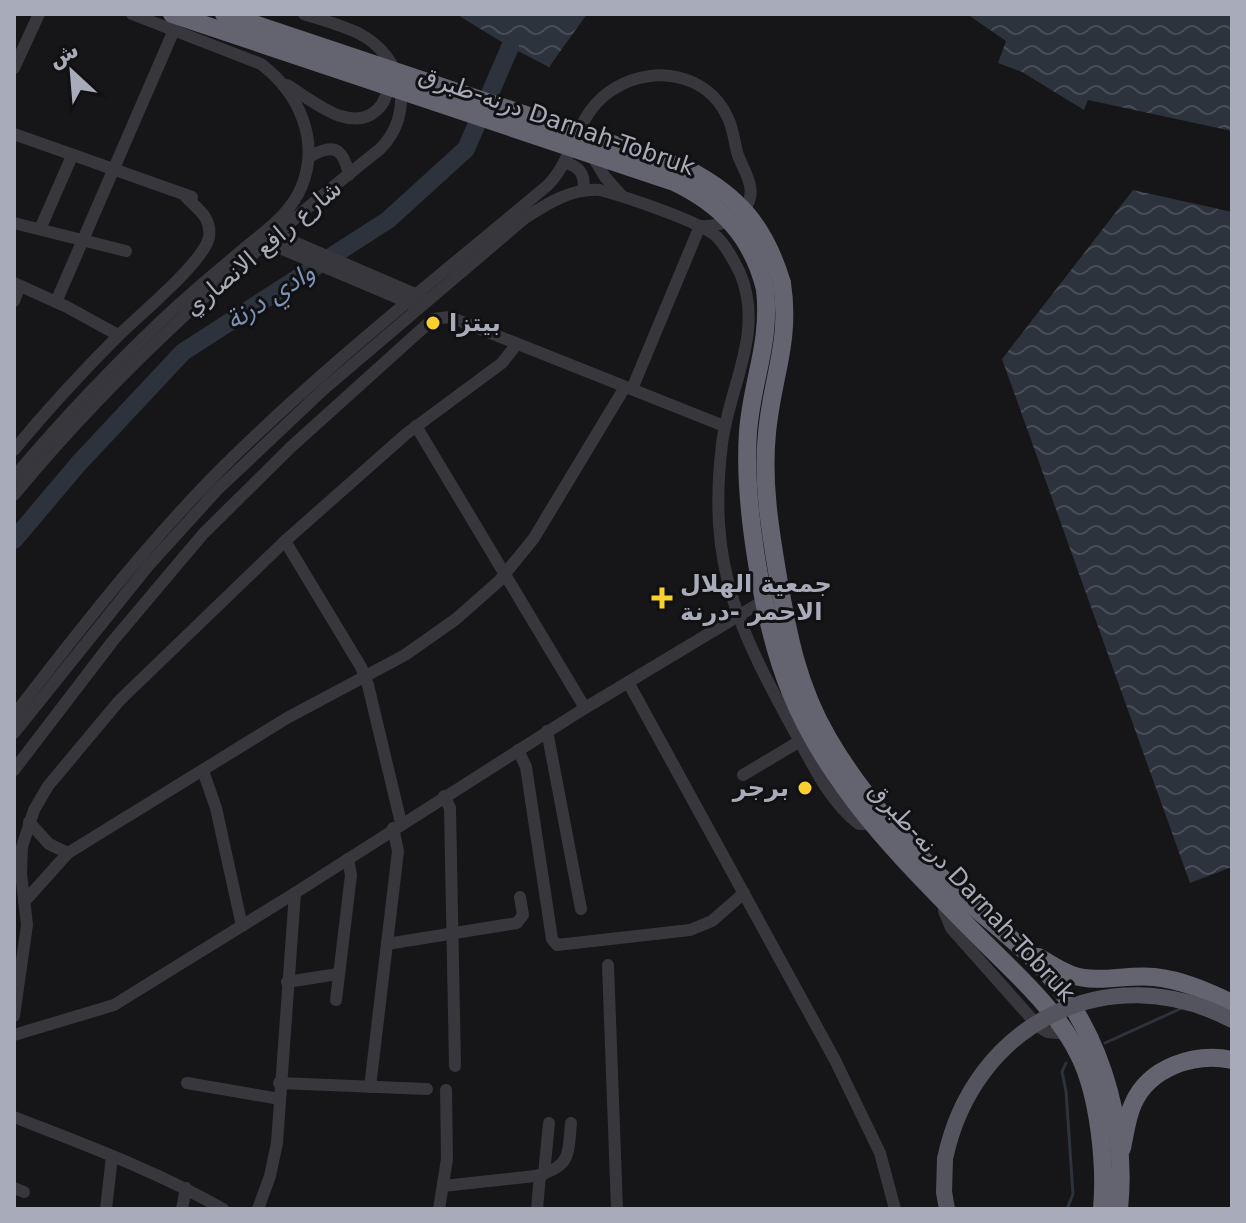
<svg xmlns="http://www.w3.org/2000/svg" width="1246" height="1223" font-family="'DejaVu Sans','Noto Sans Arabic',sans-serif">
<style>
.water{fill:url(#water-waves)}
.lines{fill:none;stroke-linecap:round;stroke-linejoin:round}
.stream{stroke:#2c333d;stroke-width:3}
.river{stroke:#2c333d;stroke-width:18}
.minor{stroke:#37373d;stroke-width:12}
.major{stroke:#53545d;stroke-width:16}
.highway{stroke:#63646f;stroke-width:18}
.major-bridge{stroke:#53545d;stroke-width:16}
.highway-bridge{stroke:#63646f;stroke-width:18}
.poi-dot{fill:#f9d12e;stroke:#111113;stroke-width:3}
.labels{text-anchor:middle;stroke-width:6;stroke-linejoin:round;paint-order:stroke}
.street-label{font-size:24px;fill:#a8abb9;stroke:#111113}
.poi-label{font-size:24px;font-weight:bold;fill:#a8abb9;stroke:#111113;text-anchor:start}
.water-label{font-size:26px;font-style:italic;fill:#7d93b5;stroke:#111113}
</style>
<defs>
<pattern id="water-waves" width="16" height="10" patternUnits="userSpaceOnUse" patternTransform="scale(2)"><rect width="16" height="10" fill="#2c333d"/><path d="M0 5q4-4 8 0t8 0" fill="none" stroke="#484e57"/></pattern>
</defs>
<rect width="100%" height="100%" fill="#161618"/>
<g class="water">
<path d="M456 14H587L549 67 510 47Z"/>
<path d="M967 14H1232V131L1088 100 1084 110 1022 72 998 63 1006 41Z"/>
<path d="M1133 190 1232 212V867L1190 883 1002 359Z"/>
</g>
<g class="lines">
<g class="stream">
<path d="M1105 1043 1182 1008"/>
<path d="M1066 1063 1062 1072 1066 1091 1073 1194 1067 1209"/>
</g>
<path class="river" d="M14 540 79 463 183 352 388 220 466 149 510 47"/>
<g class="minor">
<path d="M14 68 39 14"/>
<path d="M287 85C311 99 350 135 377 110 386 102 388 92 388 81"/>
<path d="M14 134 192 197"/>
<path d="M590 152 605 177 621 195"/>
<path d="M309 157C333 143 343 147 349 175"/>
<path d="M565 163C580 166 586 176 583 190"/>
<path d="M14 223 126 251"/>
<path d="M40 229 72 156"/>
<path d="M278 235 422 297"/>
<path d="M268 243 412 304"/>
<path d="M14 283 67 307 118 335"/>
<path d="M14 301 20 286"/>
<path d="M56 302 174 30"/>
<path d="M632 389 700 226"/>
<path d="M416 426 585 708"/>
<path d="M14 450C47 410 82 372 118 336 138 316 205 261 209 237 212 217 197 209 186 197"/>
<path d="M14 477C64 418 117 362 174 309 195 290 217 271 239 253 262 233 289 216 301 188 321 141 299 93 261 64L132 14"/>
<path d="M14 495C121 365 248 254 380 149 416 113 404 56 358 33 341 25 322 20 304 14"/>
<path d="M285 541 361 667 368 685 401 823"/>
<path d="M628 682 835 1060 880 1153 895 1209"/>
<path d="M14 715C77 633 141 551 213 477 317 372 435 280 548 185 578 153 575 110 617 87 655 65 707 74 727 116 733 127 734 140 737 152 740 163 748 174 750 186 756 213 721 228 700 226"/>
<path d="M547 731 581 909"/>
<path d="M14 733 148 566 217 490 324 389 525 218C548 203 572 188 600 190 623 196 702 222 717 237 727 247 734 261 740 273 765 332 729 386 722 444 707 568 739 630 797 736 813 766 831 803 859 824H872"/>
<path d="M518 750 526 767 552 939 557 945 690 930 712 921 744 893"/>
<path d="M14 770 112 642 203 534 291 447 433 319 450 317 724 426"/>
<path d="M203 771 216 808 242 926"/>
<path d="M743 775 800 741"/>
<path d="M444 796 450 808 455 1066"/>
<path d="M29 822 49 844 68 853"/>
<path d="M24 902 68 853 287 718 405 655 456 619 499 581 534 538 625 387"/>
<path d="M945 902 944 911 951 928 1039 1027 1047 1032 1068 1034"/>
<path d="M387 944 517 923 523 915 520 897"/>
<path d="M608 965 617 1209"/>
<path d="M287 982 338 974"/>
<path d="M336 1000 351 875 348 859"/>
<path d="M14 1016 27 925 21 874 22 847 34 810 48 786 119 701 285 541 406 434 502 363 517 344"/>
<path d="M14 1035 114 1005 295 893 585 708 765 600"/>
<path d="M187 1083 280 1099"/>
<path d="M279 1083 427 1089"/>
<path d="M370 1087 398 851 393 828"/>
<path d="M14 1117C85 1145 157 1171 223 1209"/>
<path d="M544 1174 549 1123"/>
<path d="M443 1186 535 1176C571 1167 568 1155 571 1123"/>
<path d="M14 1188 24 1192"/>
<path d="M106 1209 112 1156"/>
<path d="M182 1209 186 1188"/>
<path d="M258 1209 270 1176 277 1143 295 893"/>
<path d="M439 1209 447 1159 446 1090"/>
<path d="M537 1209 540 1175"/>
</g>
<path class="major" d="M945 1159 944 1192 947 1209"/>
<g class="highway">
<path d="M782 283C791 342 772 377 767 433 762 481 770 530 778 577 788 635 798 687 828 738 861 795 907 846 956 891 990 922 1029 950 1058 986 1105 1047 1127 1133 1119 1209"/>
<path d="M765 289C771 344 752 379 748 432 743 504 763 625 791 693 831 791 909 866 982 940 1017 975 1057 1010 1079 1055 1099 1095 1106 1165 1102 1209"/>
<path d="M1038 957C1049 963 1060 971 1072 975 1098 984 1127 974 1154 977 1182 980 1207 991 1232 1003"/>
<path d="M1122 1148C1125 1134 1127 1117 1133 1104 1149 1067 1195 1052 1232 1060"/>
</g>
<path class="major-bridge" d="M945 1159C973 1024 1108 955 1232 1020"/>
<g class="highway-bridge">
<path d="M172 14 674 182C722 205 752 237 765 289"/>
<path d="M224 14 687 169C739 196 765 227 782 283"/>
</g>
</g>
<g class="poi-dot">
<circle cx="433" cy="323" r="8"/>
<path d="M658 586h8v8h8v8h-8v8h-8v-8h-8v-8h8z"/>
<circle cx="805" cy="788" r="8"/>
</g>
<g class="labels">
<g class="street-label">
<text transform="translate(557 121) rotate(19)" y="8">درنه-طبرق Darnah-Tobruk</text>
<text transform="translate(263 248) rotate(-40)" y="8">شارع رافع الانصاري</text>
<text transform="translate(972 892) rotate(47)" y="8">درنه-طبرق Darnah-Tobruk</text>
</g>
<g class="poi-label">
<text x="449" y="331">بيتزا</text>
<text x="680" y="592">جمعية الهلال<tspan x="680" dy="28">الاحمر -درنة</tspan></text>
<text x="789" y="796" text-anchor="end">برجر</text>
</g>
<g class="water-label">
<text transform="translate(270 296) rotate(-33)" y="9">وادي درنة</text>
</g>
</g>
<rect width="1246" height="1223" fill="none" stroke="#a8abb9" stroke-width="32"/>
<g transform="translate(72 72) rotate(334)" stroke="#111113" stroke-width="6" paint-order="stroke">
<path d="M0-6L14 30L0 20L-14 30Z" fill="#a8abb9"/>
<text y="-12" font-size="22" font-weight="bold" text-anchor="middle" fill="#a8abb9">ش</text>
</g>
</svg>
